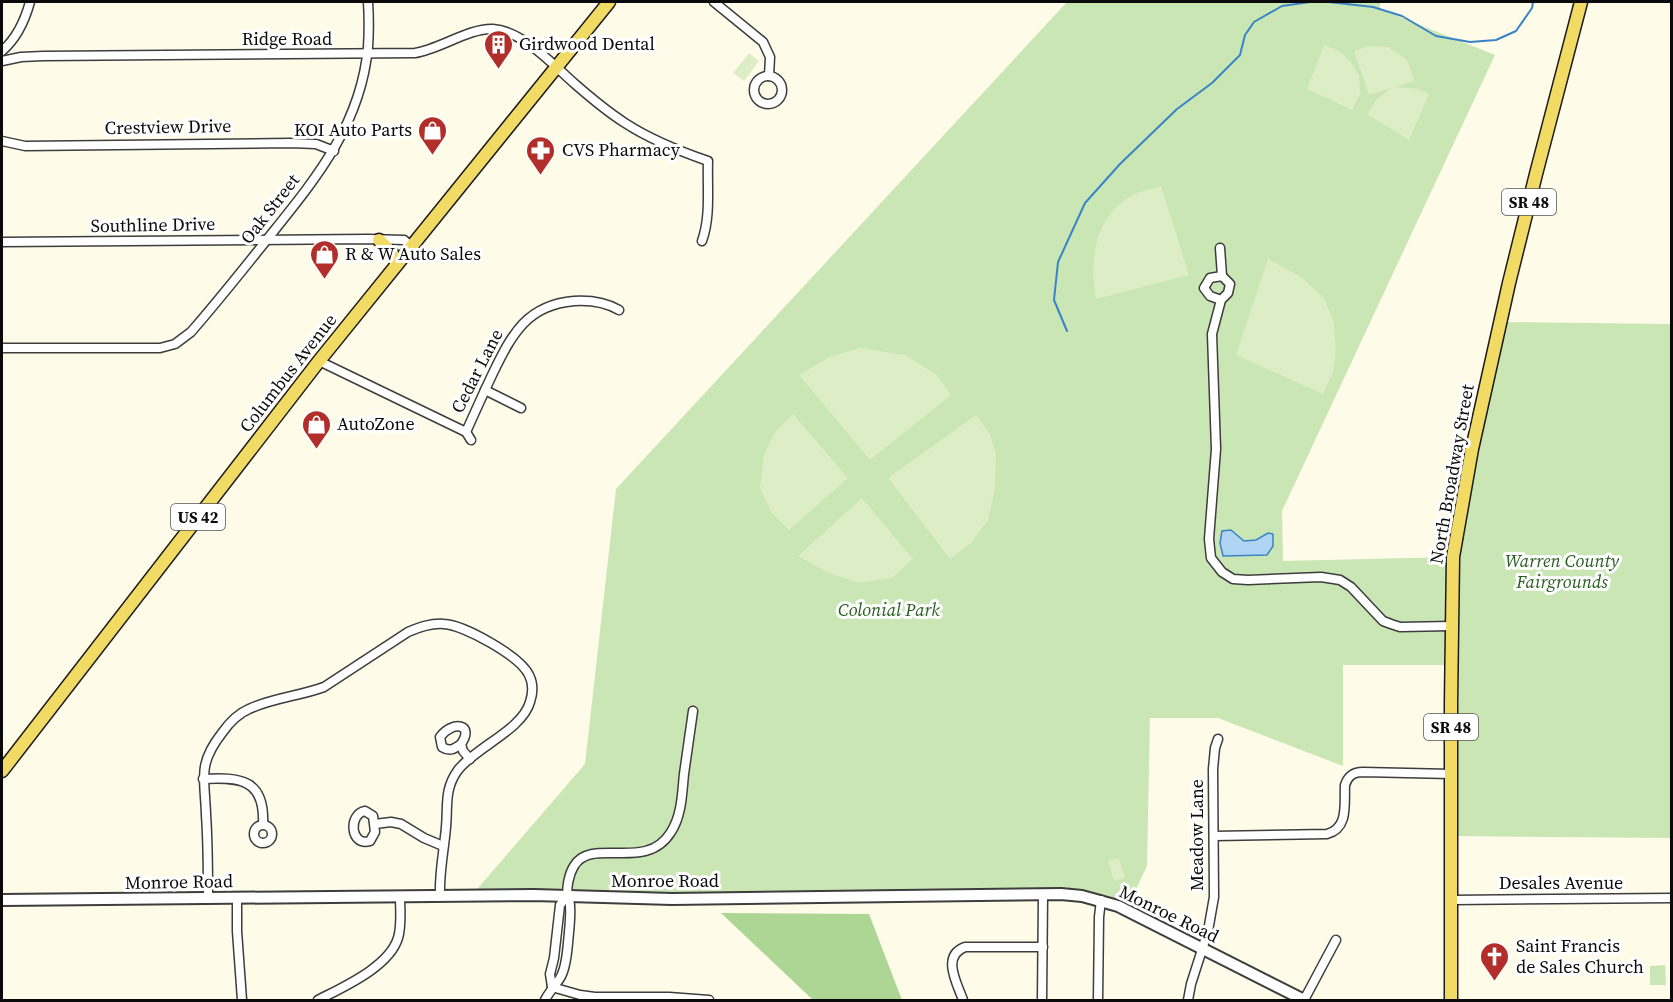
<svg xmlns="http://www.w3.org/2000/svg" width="1673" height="1002" font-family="'Source Serif 4',serif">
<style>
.green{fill:#cae6b5}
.forest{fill:#add695}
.pitch{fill:#ddedc6}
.water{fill:#b0d4f3;stroke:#3a83c6;stroke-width:1.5}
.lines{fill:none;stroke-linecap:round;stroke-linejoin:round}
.stream{stroke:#3a83c6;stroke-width:2}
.minor-casing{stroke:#3d3d3d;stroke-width:11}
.tertiary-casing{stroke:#3d3d3d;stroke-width:14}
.primary-casing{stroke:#1b1b1b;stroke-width:15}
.minor{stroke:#fff;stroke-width:8}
.tertiary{stroke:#fff;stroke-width:10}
.primary{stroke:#f2db64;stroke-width:12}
.labels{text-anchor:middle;stroke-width:6;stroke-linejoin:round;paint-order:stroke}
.shield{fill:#fff;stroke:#545454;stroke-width:1.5}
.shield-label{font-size:16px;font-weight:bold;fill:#0a0a0a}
.street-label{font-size:18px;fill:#0a0a0a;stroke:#fff}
.poi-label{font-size:18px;fill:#0a0a0a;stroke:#fff;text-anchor:start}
.park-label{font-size:18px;font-style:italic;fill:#275e1f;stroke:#fff}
</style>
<rect width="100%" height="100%" fill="#fefbe8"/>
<g class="green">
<path d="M1067 2H1380V9L1495 55 1282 511 1283 561 1453 557 1500 322 1671 324V838L1451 836V665H1343V766L1218 718H1150L1147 866 1126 910 1082 896 472 895 585 764 616 489Z"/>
<path d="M1665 965 1666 985H1650V966Z"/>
</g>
<path class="forest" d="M721 913 869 914 902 1000H813Z"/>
<g class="pitch">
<path d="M1324 45 1339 51 1351 62 1359 76 1360 94 1352 110 1307 89Z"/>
<path d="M1368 46 1388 47 1407 60 1415 81 1396 87 1418 89 1429 94 1409 140 1368 115C1372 102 1380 96 1391 88L1369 95 1354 51Z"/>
<path d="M749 53 759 61 744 81 733 73Z"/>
<path d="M1161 186 1189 275 1096 299C1089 261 1094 220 1129 197 1138 192 1151 189 1161 186Z"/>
<path d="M1268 259 1301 277 1324 298 1334 323 1336 352 1333 372 1323 394 1236 355Z"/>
<path d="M860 348 905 355 937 375 951 395 870 460 799 375 829 357Z"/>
<path d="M793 414 848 478 789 530 771 512 760 488 764 454 775 432Z"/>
<path d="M976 415 990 434 996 454 995 488 988 520 971 543 950 559 888 478Z"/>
<path d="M862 498 913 559 892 578 859 583 829 573 798 556Z"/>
<path d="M1119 858 1125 878 1114 881 1108 861Z"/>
</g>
<path class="water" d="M1231 530 1244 541 1256 540 1268 533 1273 534V546L1267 555 1223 556 1220 543 1222 531Z"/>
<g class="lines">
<g class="stream">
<path d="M1329 2 1373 7 1402 16 1436 36 1470 42 1496 40 1516 31 1532 8 1533 2"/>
<path d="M1067 331 1054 300 1058 262 1085 203 1120 164 1177 109 1212 83 1240 55 1245 35 1254 22 1282 6 1310 2"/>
</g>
<defs>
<g id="minor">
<path d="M714 2 763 42 770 57 769 76"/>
<path d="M2 51C16 39 25 20 30 2"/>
<path d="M2 61 21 57 43 56 415 53C440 49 469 28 493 29 523 31 553 65 575 84 591 98 608 112 625 123 651 140 679 151 708 161 707 187 711 216 702 241"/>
<circle cx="768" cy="90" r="14"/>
<path d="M2 141 25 146 290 143 316 144 334 151"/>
<path d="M2 242 369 239 404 240 412 247"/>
<path d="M1220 248 1222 276"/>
<path d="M1221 300 1210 296 1204 288 1210 278 1222 276 1230 284 1228 293 1221 300 1212 334 1216 449 1209 539 1211 558 1222 572 1233 579 1248 580 1321 577 1340 580 1351 587 1383 621 1391 624 1400 627 1451 626"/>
<path d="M2 348H160L175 344 191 332C219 300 246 266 273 232 318 176 361 123 368 47 369 32 369 17 368 2"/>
<path d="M319 361 466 432 471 440"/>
<path d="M485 390 521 408"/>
<path d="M466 432C475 412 484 392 493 373 512 334 527 305 574 301 590 300 605 302 619 310"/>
<path d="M461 744C454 749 450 752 442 747L440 737C453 720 475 724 461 744L463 751 470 759"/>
<path d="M203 779C240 777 265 779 263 824"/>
<path d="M365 811 373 816 375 832 370 841C350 847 348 814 365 811Z"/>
<path d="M375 824 391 822 401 824 424 838 443 846"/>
<circle cx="263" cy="834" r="9"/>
<path d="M1214 836 1327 834C1349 828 1344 804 1345 785 1348 776 1353 772 1363 772L1451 774"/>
<path d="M208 898C208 871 208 843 206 815 205 778 197 765 222 733 229 723 237 714 249 709 272 698 300 696 324 687L408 632C420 627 431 623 444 624 464 625 520 656 529 675 533 683 533 693 530 702 522 730 476 747 458 770 444 789 448 806 446 827 444 851 439 872 440 896"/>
<path d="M237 898V931L242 1000"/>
<path d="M1451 900 1672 898"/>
<path d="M552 987 580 995 595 997H669L709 1000"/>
<path d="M552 987 550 974 554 958 560 905 567 896"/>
<path d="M318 1000C343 987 389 967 398 938 402 925 400 910 400 896"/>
<path d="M545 1000C549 992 555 986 560 978 566 969 567 953 568 943 569 931 571 917 570 906 570 900 569 903 568 897 566 888 569 874 574 866 592 836 646 873 671 832 682 815 682 793 684 774 687 753 690 732 693 711"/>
<path d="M963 1000C957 983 941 956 965 947H1043"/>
<path d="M1042 1000 1043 895"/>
<path d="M1098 1000 1099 917 1101 900"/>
<path d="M1188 1000 1191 984 1208 931 1214 897 1213 769 1215 748 1218 739"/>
<path d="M1304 1000 1336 940"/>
</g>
<path id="tertiary" d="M2 900 534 895 672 899 1061 894 1082 896 1118 906 1304 1000"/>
<g id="primary">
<path d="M379 240 392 253 397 264"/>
<path d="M2 771 319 361 609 2"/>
<path d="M1451 1000V703L1453 557 1472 449 1509 283 1536 174 1581 2"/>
</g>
</defs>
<use href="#minor" class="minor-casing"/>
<use href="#tertiary" class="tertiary-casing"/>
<use href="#primary" class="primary-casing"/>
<use href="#minor" class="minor"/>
<use href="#tertiary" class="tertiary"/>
<use href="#primary" class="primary"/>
</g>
<defs>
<symbol id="building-pin" viewBox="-11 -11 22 30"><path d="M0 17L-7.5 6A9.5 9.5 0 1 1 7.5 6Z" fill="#b22e2a" stroke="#fff"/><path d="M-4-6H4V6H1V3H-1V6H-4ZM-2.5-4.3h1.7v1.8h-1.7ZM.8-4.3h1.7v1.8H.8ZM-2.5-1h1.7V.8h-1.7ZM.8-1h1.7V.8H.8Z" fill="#fff"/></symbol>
<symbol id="shop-pin" viewBox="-11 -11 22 30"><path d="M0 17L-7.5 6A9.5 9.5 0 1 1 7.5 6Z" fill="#b22e2a" stroke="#fff"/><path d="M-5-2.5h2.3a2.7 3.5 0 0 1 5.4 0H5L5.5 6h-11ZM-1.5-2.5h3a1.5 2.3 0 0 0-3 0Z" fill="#fff"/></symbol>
<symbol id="pharmacy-pin" viewBox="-11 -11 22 30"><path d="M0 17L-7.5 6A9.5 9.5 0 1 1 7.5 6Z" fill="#b22e2a" stroke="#fff"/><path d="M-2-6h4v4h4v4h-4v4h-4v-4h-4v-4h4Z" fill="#fff"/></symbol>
<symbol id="church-pin" viewBox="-11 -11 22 30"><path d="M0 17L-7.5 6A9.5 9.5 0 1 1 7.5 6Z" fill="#b22e2a" stroke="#fff"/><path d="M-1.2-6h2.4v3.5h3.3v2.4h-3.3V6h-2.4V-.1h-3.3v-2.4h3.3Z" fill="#fff"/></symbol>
</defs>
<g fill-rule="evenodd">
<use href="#building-pin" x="482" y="28" width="33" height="45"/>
<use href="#shop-pin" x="416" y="114" width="33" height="45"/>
<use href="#pharmacy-pin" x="524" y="134" width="33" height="45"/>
<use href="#shop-pin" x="308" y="238" width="33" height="45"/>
<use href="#shop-pin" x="300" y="408" width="33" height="45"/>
<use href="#church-pin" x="1478" y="940" width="33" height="45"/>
</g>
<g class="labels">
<g class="shield">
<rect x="1502" y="189" width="54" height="26" rx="4.5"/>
<rect x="171" y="504" width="54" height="26" rx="4.5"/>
<rect x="1424" y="714" width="54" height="26" rx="4.5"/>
</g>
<g class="shield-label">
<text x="1529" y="208">SR 48</text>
<text x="198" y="523">US 42</text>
<text x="1451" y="733">SR 48</text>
</g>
<g class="street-label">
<text x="287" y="45">Ridge Road</text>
<text transform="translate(168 127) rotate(-1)" y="6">Crestview Drive</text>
<text transform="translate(270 209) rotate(-52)" y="6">Oak Street</text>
<text transform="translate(153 225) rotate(-1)" y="6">Southline Drive</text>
<text transform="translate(477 371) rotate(-63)" y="6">Cedar Lane</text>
<text transform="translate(288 373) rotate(-52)" y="6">Columbus Avenue</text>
<text transform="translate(1452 474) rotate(-80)" y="6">North Broadway Street</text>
<text transform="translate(1197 835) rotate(-90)" y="6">Meadow Lane</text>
<text x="665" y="887">Monroe Road</text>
<text transform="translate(179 882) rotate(-1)" y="6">Monroe Road</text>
<text x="1561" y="889">Desales Avenue</text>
<text transform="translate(1169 914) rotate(26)" y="6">Monroe Road</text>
</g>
<g class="poi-label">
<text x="519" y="50">Girdwood Dental</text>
<text x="412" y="136" text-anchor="end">KOI Auto Parts</text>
<text x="562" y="156">CVS Pharmacy</text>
<text x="345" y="260">R &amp; W Auto Sales</text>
<text x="337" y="430">AutoZone</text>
<text x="1516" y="952">Saint Francis<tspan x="1516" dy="21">de Sales Church</tspan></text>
</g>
<g class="park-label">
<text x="1562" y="567">Warren County<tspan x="1562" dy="21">Fairgrounds</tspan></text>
<text x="889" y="616">Colonial Park</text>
</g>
</g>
<rect width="1673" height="1002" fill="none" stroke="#0a0a0a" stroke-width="6"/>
</svg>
